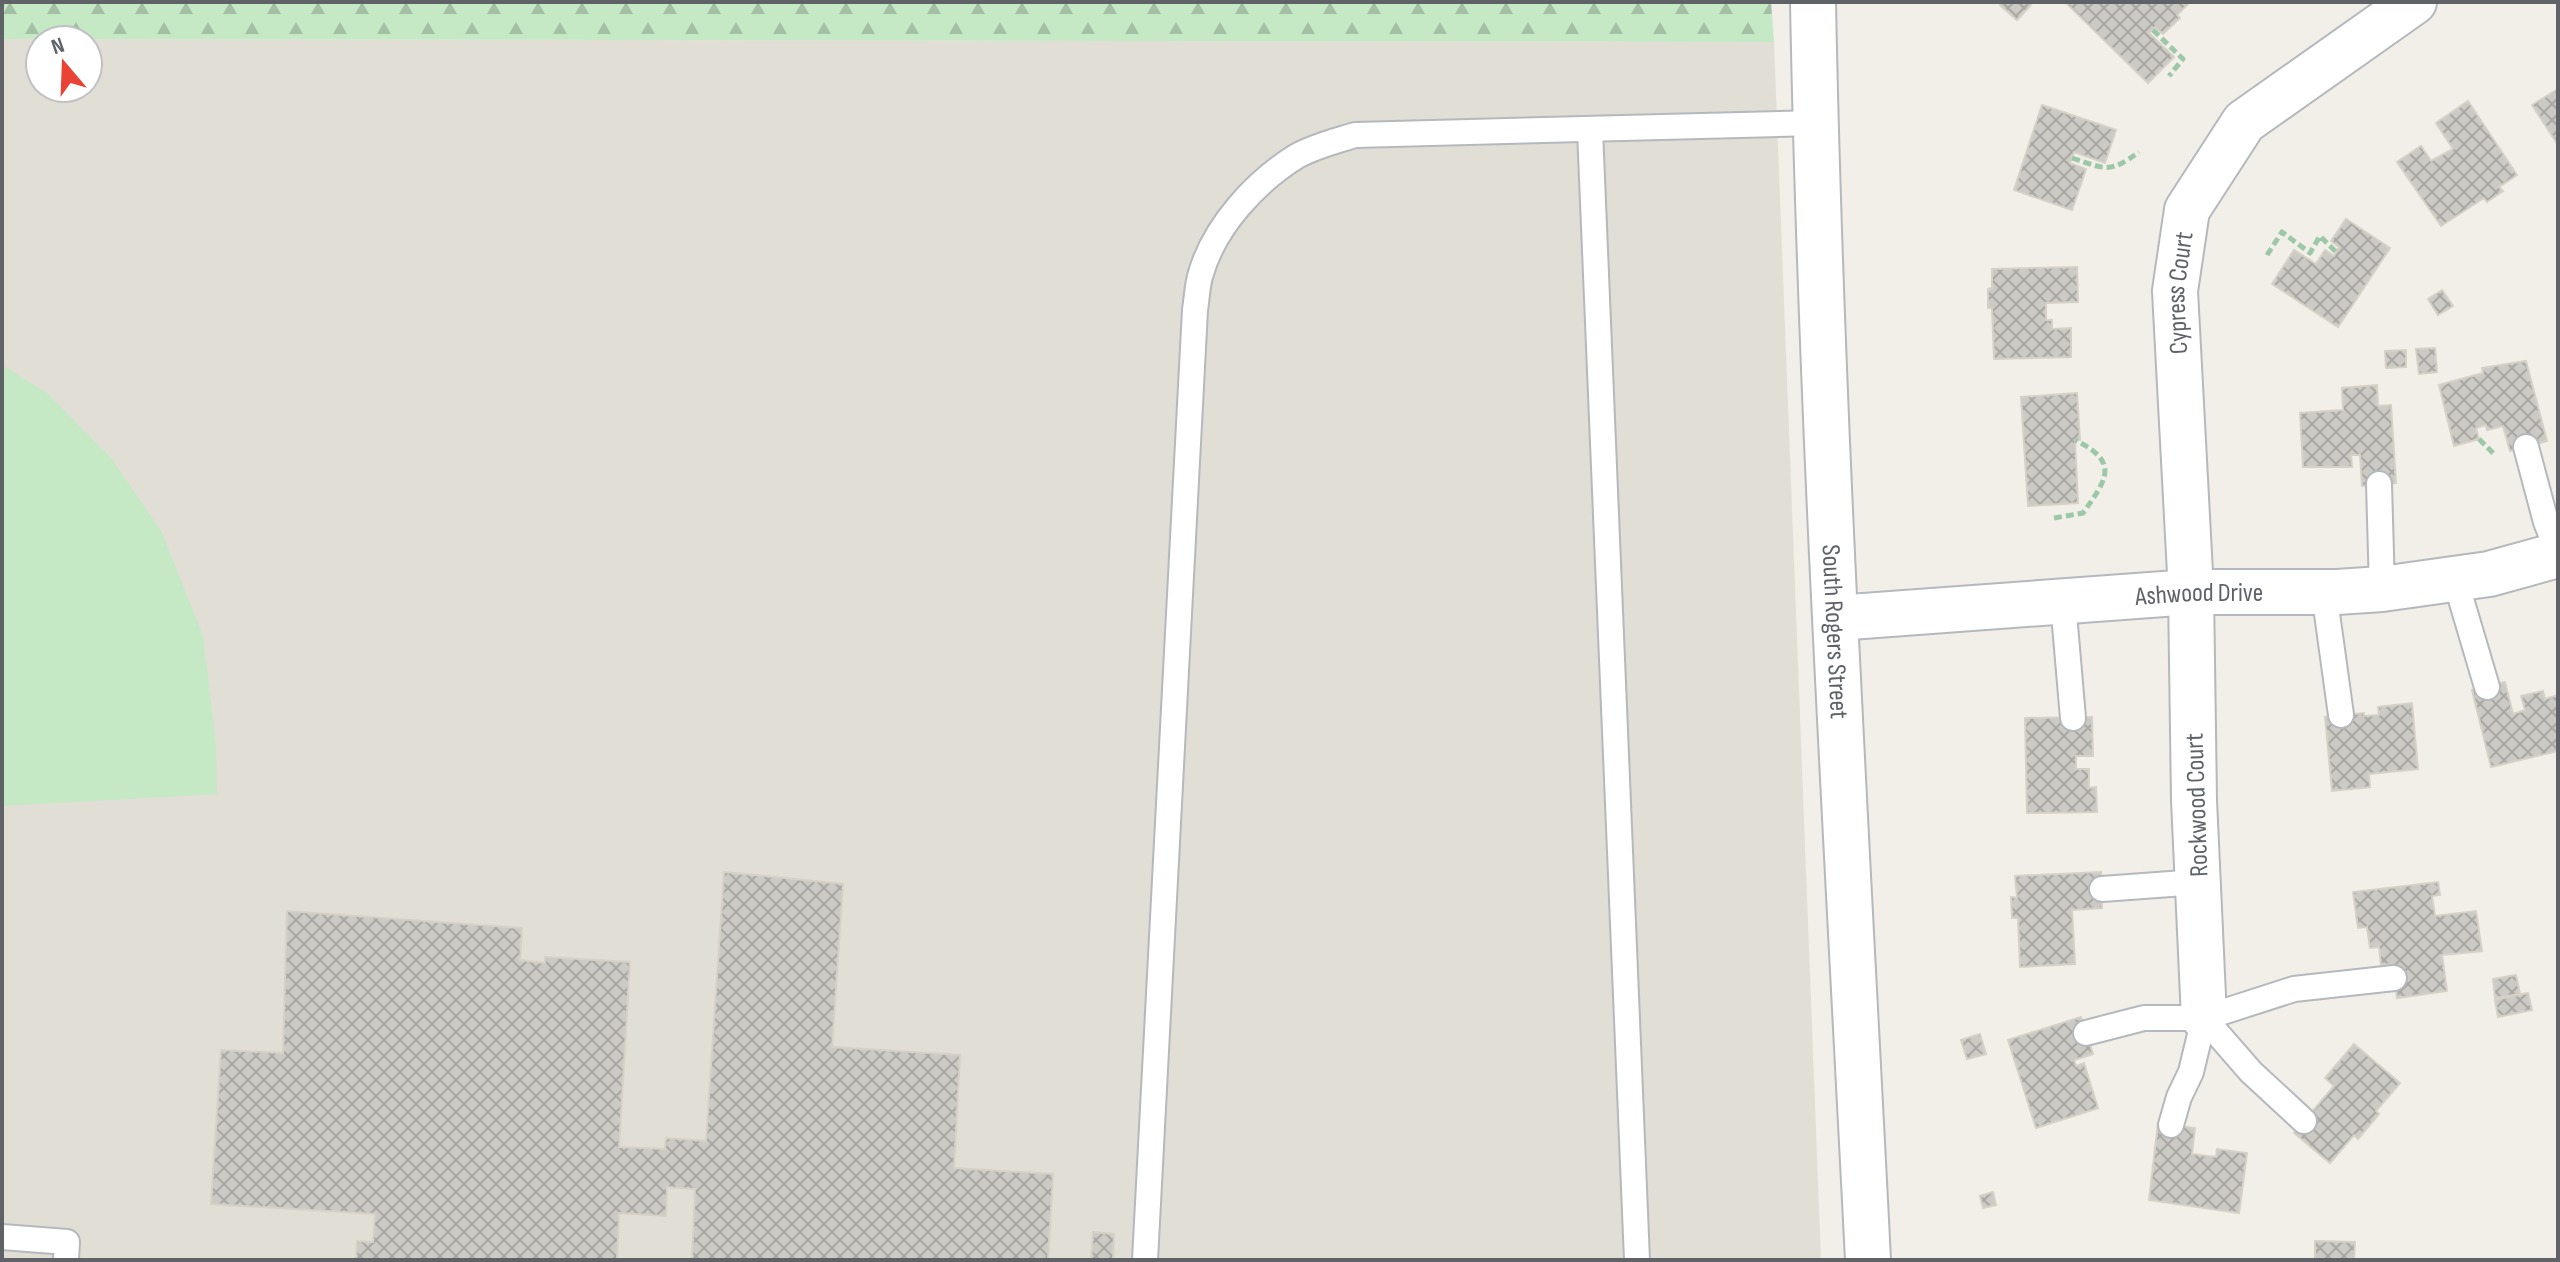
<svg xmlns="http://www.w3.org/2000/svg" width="2560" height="1262" font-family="'Sofia Sans Condensed',sans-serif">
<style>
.education{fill:#e1ded6;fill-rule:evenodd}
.forest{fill:url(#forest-firs)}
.garden{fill:#c5e8c5}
.building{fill:url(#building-cross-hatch);stroke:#d6d1c6;stroke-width:2}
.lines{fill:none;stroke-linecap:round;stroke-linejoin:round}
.service-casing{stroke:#b5b8bc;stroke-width:28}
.minor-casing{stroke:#b5b8bc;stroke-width:48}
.tertiary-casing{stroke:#b5b8bc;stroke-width:48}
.path{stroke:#9cc7a9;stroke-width:5;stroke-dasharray:8 4;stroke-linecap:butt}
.service{stroke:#fff;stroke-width:24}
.minor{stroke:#fff;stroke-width:44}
.tertiary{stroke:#fff;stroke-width:44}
.labels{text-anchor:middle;stroke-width:7;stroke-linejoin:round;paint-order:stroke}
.street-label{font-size:26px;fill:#5f6368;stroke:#fff}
</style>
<defs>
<pattern id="forest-firs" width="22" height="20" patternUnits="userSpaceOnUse" patternTransform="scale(2)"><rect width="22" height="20" fill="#c5e8c5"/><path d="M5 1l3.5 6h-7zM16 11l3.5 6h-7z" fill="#a3c0a4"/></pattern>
<pattern id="building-cross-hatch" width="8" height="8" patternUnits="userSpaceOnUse" patternTransform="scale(2)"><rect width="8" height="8" fill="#cccac5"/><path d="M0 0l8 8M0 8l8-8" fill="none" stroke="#a9a8a4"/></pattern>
</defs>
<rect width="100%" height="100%" fill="#f1efe8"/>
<path class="education" d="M2 39 1774 42 1821 1260H2ZM40 40H88V88H40Z"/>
<path class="forest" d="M2 2H1771L1774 42 2 39Z"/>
<path class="garden" d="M2 365 47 393 111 458 161 531 203 636 216 744 217 794 2 806Z"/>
<g class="building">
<path d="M2002 2H2027L2031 5 2017 20 2000 5Z"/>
<path d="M2070 2H2190L2177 15 2180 18 2163 34 2155 27 2149 33 2174 57 2148 83 2067 4Z"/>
<path d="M2558 89V145L2532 105Z"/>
<path d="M2468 101 2517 175 2499 187 2503 191 2487 202 2484 198 2441 226 2397 162 2421 146 2431 161 2453 149 2436 123Z"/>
<path d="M2042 105 2116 130 2105 163 2074 152 2070 163 2086 169 2072 210 2014 190Z"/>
<path d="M2346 219 2390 248 2338 327 2272 284 2294 250 2316 264 2325 250 2334 256 2339 247 2331 241Z"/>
<path d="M2077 267 2078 302 2046 303V320H2052V329L2071 328V357L1994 359 1992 308H1988V289L1992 288V269Z"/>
<path d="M2442 290 2453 306 2438 315 2428 299Z"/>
<path d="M2435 348 2437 372 2419 374 2416 349Z"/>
<path d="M2406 350V367L2386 368 2385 351Z"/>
<path d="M2526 361 2547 441 2510 451 2503 426 2487 430 2486 425 2476 428 2479 439 2454 446 2439 385 2483 373 2482 368Z"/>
<path d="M2377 385 2378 406 2391 405 2396 483 2362 486 2360 455H2351L2352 467H2303L2300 413 2343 410 2342 388Z"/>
<path d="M2077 393 2080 440H2075L2078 503 2028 506 2021 397Z"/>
<path d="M2505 682 2513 714 2525 710 2521 696 2543 691 2545 699 2558 695V751L2491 767 2472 690Z"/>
<path d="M2412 703 2418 769 2369 774 2370 787 2332 791 2325 717 2364 713V716L2379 715 2378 707Z"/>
<path d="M2092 717 2093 756H2076V769H2089V788L2096 787 2097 812 2027 813 2025 718Z"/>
<path d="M724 872 843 884 832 1047 960 1055 954 1168 1053 1174 1048 1260H692L695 1189 667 1187 666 1216 619 1213 617 1260H356L357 1241 373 1242 375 1214 211 1204 221 1050 283 1053 287 911 522 928 520 960 545 963V957L630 962 619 1147 665 1149 666 1138 706 1141Z"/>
<path d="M2101 872 2102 908 2072 910 2075 964 2020 967 2018 918H2012L2011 897 2017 898 2015 876Z"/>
<path d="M2438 882 2440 895 2432 896 2435 916 2476 911 2482 951 2442 955 2447 991 2397 998 2392 964 2381 965 2379 947 2370 948 2367 927 2358 928 2353 892Z"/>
<path d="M2516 975 2520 994 2495 998 2493 979Z"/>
<path d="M2528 993 2532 1010 2498 1017 2495 1000Z"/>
<path d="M2081 1017 2093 1054 2074 1060 2076 1066 2084 1063 2098 1108 2036 1128 2008 1040Z"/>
<path d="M1980 1034 1986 1054 1967 1059 1961 1040Z"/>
<path d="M2354 1044 2400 1083 2376 1111 2379 1114 2358 1139 2354 1135 2330 1163 2294 1133 2334 1086 2325 1078Z"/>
<path d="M2158 1123 2195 1128 2192 1154 2216 1157 2217 1149 2247 1153 2239 1213 2149 1200Z"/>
<path d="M1993 1192 1996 1205 1983 1208 1980 1196Z"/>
<path d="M1093 1232 1114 1234 1113 1260H1091Z"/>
<path d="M2315 1241 2355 1242 2354 1260 2315 1259Z"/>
</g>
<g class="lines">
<defs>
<g id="service">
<path d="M1590 130 1637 1260"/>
<path d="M2526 447 2546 522 2558 552"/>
<path d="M2379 484 2382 589"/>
<path d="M2455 579 2487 687"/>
<path d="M2324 592 2341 715"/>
<path d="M2063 602 2073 718"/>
<path d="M2102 889 2198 882"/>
<path d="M2204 1018 2251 1072 2304 1121"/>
<path d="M2086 1033 2144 1018H2204L2294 989 2394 978"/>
<path d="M2171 1125 2179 1097 2191 1072 2204 1018"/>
<path d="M2 1237 67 1242 66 1260"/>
<path d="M1145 1260 1195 310C1197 298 1197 285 1201 273 1215 226 1255 182 1297 156 1315 146 1336 141 1355 135L1815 123"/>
</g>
<g id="minor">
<path id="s1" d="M1836 618 2191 592H2337L2382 589 2489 574 2558 555"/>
<path id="s2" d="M2204 1018 2194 800 2191 592 2175 291 2187 210 2244 122 2414 2"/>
</g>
<g id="tertiary">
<path id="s3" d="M1813 2C1821 422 1847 841 1868 1260"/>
</g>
</defs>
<use href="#service" class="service-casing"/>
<use href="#minor" class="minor-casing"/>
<use href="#tertiary" class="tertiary-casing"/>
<g class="path">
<path d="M2153 30 2183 59 2169 76"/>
<path d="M2072 158C2106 169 2109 174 2139 152"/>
<path d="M2267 255 2282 232 2310 253 2320 236 2336 252"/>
<path d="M2479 439 2495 455"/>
<path d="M2054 518 2083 513C2107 479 2120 462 2075 440"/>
</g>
<use href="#service" class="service"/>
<use href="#minor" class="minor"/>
<use href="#tertiary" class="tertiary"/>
</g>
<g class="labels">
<g class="street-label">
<text dy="9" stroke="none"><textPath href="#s2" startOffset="726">Cypress Court</textPath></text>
<text dy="9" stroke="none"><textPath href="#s1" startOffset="364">Ashwood Drive</textPath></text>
<text dy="9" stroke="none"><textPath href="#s3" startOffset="630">South Rogers Street</textPath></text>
<text transform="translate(2196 805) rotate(-92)" y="9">Rockwood Court</text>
</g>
</g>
<rect width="2560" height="1262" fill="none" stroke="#5f6368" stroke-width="8"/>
<g transform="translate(64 64) rotate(341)"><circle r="38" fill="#ffffff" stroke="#bfc1c3" stroke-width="2"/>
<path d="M0-6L14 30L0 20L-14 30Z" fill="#ea4335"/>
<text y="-12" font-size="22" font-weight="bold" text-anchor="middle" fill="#5f6368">N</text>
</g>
</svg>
